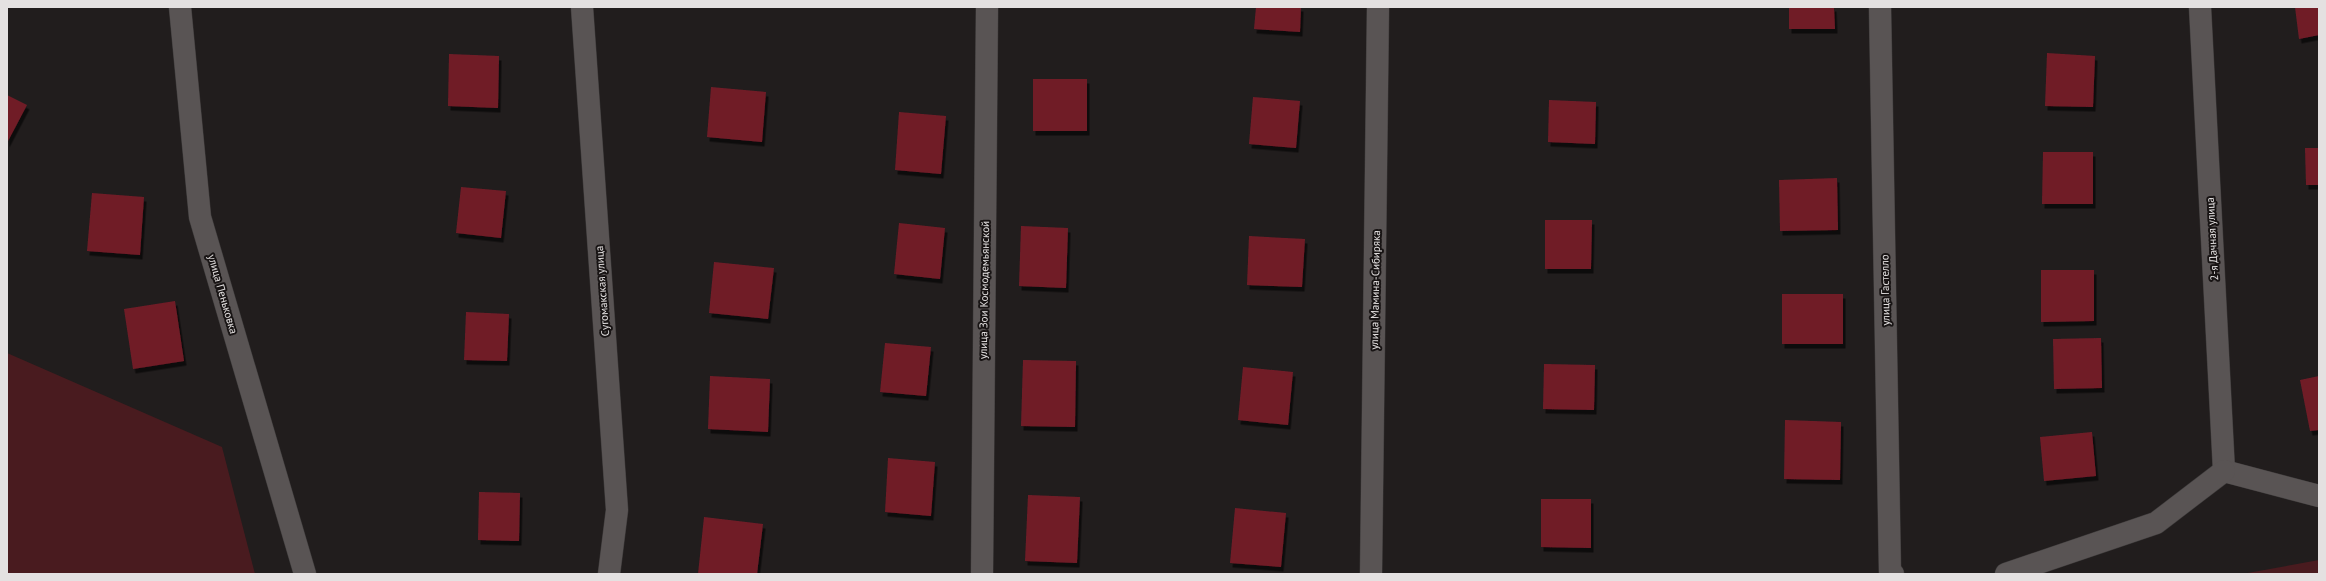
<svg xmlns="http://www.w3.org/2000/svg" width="2326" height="581" font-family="'PT Sans',sans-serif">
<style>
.green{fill:#491b1f}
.building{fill:#701c28;filter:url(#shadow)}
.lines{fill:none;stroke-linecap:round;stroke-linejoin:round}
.minor-casing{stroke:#3b3838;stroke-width:23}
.minor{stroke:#595454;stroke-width:22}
.labels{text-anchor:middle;stroke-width:4;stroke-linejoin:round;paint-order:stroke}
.street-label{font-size:11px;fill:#e4e1e1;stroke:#181414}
</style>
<defs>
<filter id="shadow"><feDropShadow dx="2.5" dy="4.5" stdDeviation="0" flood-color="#0009"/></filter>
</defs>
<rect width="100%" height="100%" fill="#211d1d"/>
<g class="green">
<path d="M7 353 222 447 255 574H7Z"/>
<path d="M2319 560V574H2242Z"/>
</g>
<g class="building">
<path d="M1256 7H1301L1300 32 1254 29Z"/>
<path d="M1789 7H1834L1835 29H1789Z"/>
<path d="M2295 7H2319V35L2299 39Z"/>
<path d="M2047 53 2095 56 2093 107 2045 106Z"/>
<path d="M449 54 499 56 498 108 448 106Z"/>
<rect x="1033" y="79" width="54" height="52"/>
<path d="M711 87 766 92 762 142 707 137Z"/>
<path d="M7 95 27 105 7 143Z"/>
<path d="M1253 97 1300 101 1296 148 1249 144Z"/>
<path d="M1549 100 1596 102 1595 144 1548 142Z"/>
<path d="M899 112 946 116 941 174 895 170Z"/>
<path d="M2305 148H2319V185H2306Z"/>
<path d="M2043 152H2093V204H2042Z"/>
<path d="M1837 178 1838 230 1780 231 1779 180Z"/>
<path d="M461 187 506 191 501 238 456 233Z"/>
<path d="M92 193 144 197 140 255 87 251Z"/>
<path d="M1545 220H1592L1591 269H1545Z"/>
<path d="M899 223 945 228 940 279 894 274Z"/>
<path d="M1021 226 1068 228 1066 288 1019 286Z"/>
<path d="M1249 236 1305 239 1302 287 1247 285Z"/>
<path d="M714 262 774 268 768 319 709 313Z"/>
<path d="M2041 270H2094V321L2041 322Z"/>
<rect x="1782" y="294" width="61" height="50"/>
<path d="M175 301 184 361 133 369 124 309Z"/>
<path d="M466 312 509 314 507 361 464 360Z"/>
<path d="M2101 338 2102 388 2054 389 2053 339Z"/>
<path d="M885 343 931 347 926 396 880 392Z"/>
<path d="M1023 360 1076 361 1075 427 1021 426Z"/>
<path d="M1544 364 1595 365 1594 410 1543 409Z"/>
<path d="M1243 367 1293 372 1288 425 1238 420Z"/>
<path d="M710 376 770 379 768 432 708 429Z"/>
<path d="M2319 376V430L2310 431 2300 380Z"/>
<path d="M1785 420 1841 422 1840 480 1784 479Z"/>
<path d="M2092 432 2096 476 2044 481 2040 437Z"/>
<path d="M888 458 935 462 931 516 885 512Z"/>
<path d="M479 492 520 493 519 541 478 540Z"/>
<path d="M1028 495 1080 497 1077 563 1025 561Z"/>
<path d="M1541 499H1591V548L1541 547Z"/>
<path d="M1235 508 1286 513 1281 567 1230 563Z"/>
<path d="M704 517 763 524 757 574H698Z"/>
</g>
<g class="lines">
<defs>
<g id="minor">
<path d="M180 7 200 217 305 574"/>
<path d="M582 7 617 510 609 574"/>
<path d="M1880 7 1890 573 1893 574"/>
<path d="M2200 7 2224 471"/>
<path d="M2224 471 2319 496"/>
<path d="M982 574 987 7"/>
<path d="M1371 574 1378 7"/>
<path d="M2006 574 2156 523 2224 471"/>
</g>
</defs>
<use href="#minor" class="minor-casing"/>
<use href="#minor" class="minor"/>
</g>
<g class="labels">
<g class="street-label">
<text transform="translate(2212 239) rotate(-93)" y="4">2-я Дачная улица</text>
<text transform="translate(984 290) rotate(-89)" y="4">улица Зои Космодемьянской</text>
<text transform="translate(1375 290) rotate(-89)" y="4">улица Мамина-Сибиряка</text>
<text transform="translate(1885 290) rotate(-91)" y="4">улица Гастелло</text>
<text transform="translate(602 291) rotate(-94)" y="4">Сугомакская улица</text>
<text transform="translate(223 294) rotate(74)" y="4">улица Пеньковка</text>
</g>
</g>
<rect width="2326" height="581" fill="none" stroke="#e4e1e1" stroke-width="16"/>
</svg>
